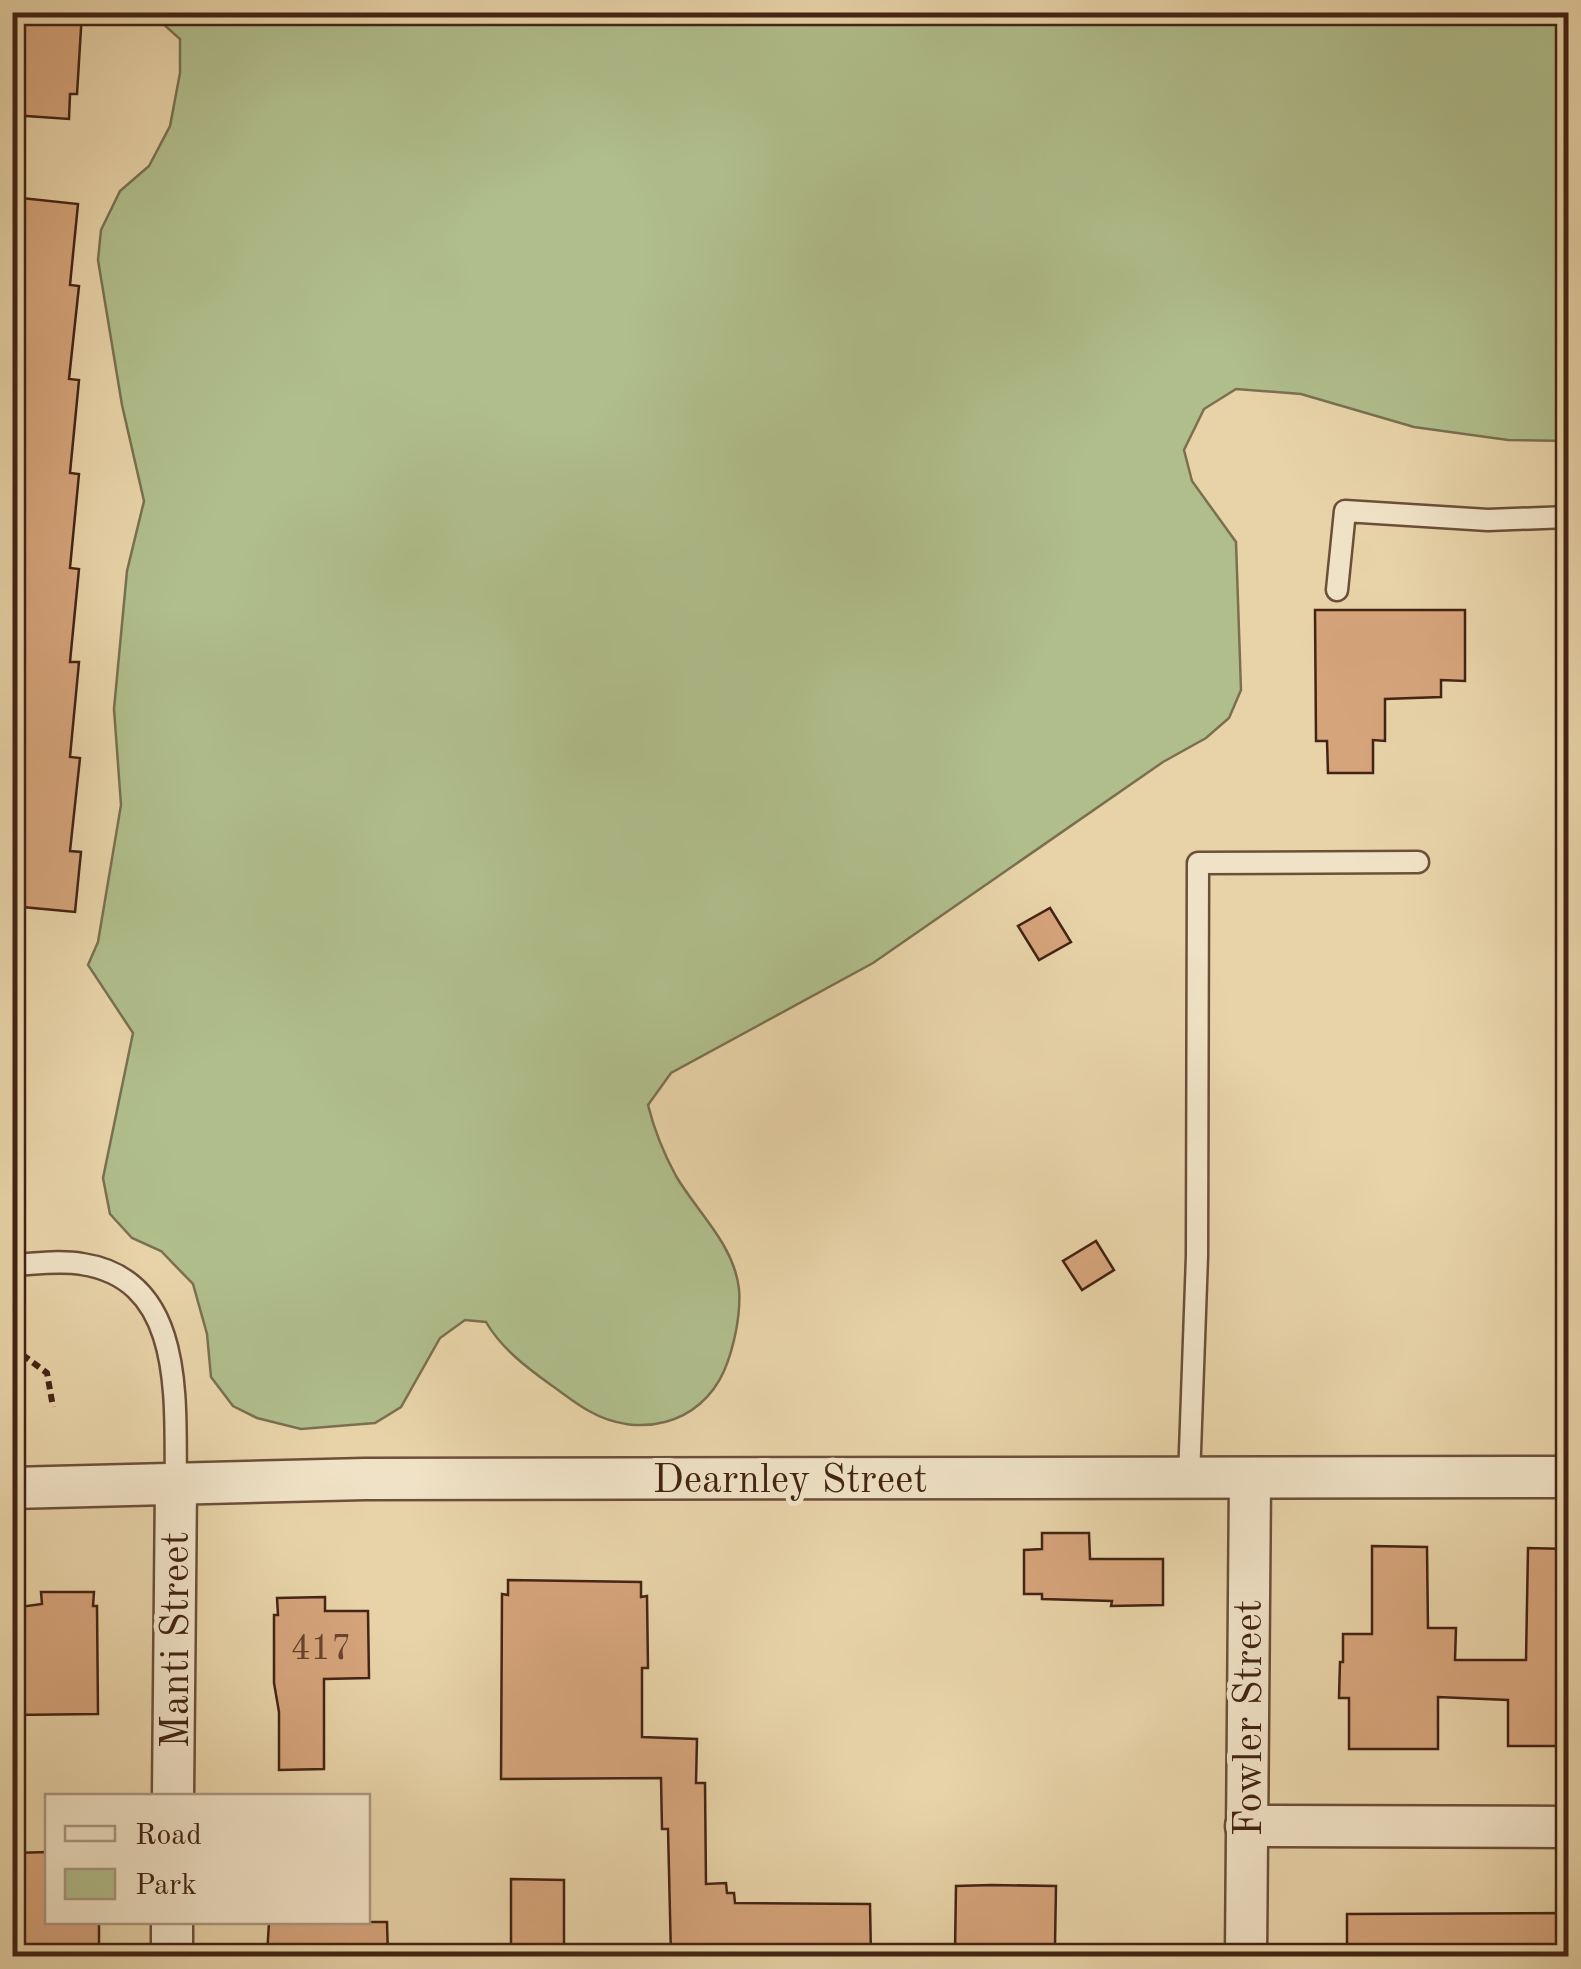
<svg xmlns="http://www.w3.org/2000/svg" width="1581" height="1969" font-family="'Old Standard TT',serif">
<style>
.green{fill:#b0be8c;stroke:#7a7050;stroke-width:2.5}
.building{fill:#d6a47b;stroke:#432314;stroke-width:2.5}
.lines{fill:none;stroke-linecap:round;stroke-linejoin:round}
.lane-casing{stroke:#6c4f39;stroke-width:25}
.street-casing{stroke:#6c4f39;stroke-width:45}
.path{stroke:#432314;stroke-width:6;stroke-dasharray:8 5;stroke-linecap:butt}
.lane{stroke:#f0e2c6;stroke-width:20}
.street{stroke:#f0e2c6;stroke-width:40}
.labels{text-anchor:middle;stroke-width:10;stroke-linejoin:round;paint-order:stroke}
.number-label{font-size:35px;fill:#68432e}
.street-label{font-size:40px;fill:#432314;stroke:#f0e2c6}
</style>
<rect width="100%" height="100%" fill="#e8d3a8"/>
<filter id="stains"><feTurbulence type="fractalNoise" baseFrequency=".002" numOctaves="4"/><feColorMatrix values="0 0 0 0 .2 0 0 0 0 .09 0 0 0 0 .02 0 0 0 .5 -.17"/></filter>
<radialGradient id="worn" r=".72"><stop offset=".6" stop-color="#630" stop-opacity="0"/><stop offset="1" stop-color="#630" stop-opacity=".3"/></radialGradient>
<path class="green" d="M151 13H1568V441L1508 440 1414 427 1301 394 1236 389 1204 409 1184 450 1192 481 1236 542 1241 690 1229 718 1206 738 1163 762 873 963 671 1073 648 1105C654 1129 664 1154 676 1176 697 1212 734 1244 739 1289 741 1314 734 1348 724 1371 700 1425 638 1439 589 1411 576 1404 564 1394 551 1385 526 1367 501 1348 486 1322L465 1320 440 1338 401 1407 375 1423 301 1429 257 1418 233 1406 211 1377 207 1334 193 1284 161 1251 132 1238 110 1214 103 1178 133 1033 88 965 98 942 121 805 114 709 127 571 144 501 122 405 98 260 101 230 120 191 149 166 170 126 180 73V39Z"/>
<g class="building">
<path d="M21 12H82L77 94H70L69 119 12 115V22H20Z"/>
<path d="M12 197 78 204 70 285 79 286 69 379 79 380 70 473 79 474 70 568 79 569 70 662H79L70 757 80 758 70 851 81 852 75 912 12 906Z"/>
<path d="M1315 610H1465V681L1441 680V697L1385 699V741L1373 740V773H1328L1327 741H1316Z"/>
<path d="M1050 908 1071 942 1039 960 1018 926Z"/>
<path d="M1096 1241 1114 1270 1082 1290 1063 1261Z"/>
<path d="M1042 1533H1089L1090 1559H1163V1605L1111 1606 1112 1601 1042 1599V1594H1024V1550L1042 1549Z"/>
<path d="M1372 1546 1427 1547 1428 1628H1456L1455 1660H1526L1528 1548 1568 1549V1746H1508V1700L1438 1697V1749H1349V1698H1339L1340 1662H1343V1634H1372Z"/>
<path d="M508 1580 641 1582V1597L647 1596 648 1668H642V1737L697 1739 696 1783H705L706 1884 726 1883 727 1893H734L735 1903 870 1904 871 1956H671L668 1829H662L661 1778 501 1779 502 1594 508 1595Z"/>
<path d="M41 1592H94L93 1606H97L98 1714 12 1715V1608L42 1604Z"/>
<path d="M325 1597V1611H368L369 1678 324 1679V1769L279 1770V1712L274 1683V1615H278L277 1598Z"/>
<path d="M48 1852V1922H99V1956H12V1853Z"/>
<path d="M511 1879 564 1880V1956H511Z"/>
<path d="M992 1885 1056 1886 1055 1945 1050 1946 1049 1956 955 1952 956 1886Z"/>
<path d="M1568 1913V1956H1347V1914Z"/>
<path d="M269 1922H387L388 1956H267Z"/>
</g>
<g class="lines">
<defs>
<g id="lane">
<path d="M1337 590 1345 511 1488 520 1568 517"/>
<path d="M12 1265C35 1264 60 1260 82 1264 188 1280 174 1406 176 1484"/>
<path d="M1189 1479 1197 1256 1198 863 1418 862"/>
</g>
<g id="street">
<path d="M12 1488 365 1479 1568 1477"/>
<path d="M173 1796 176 1484"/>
<path d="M1246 1826 1568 1827"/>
<path d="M172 1922V1956"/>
<path d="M1246 1956 1250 1479"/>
</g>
</defs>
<use href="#lane" class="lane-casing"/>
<use href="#street" class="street-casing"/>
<path class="path" d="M12 1347 47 1373 53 1407"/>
<use href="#lane" class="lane"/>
<use href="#street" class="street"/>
</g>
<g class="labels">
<g class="number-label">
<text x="321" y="1659">417</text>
</g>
<g class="street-label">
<text x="790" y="1492">Dearnley Street</text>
<text transform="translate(174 1640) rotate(-90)" y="14">Manti Street</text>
<text transform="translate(1247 1718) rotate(-90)" y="14">Fowler Street</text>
</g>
</g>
<rect width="1581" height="1969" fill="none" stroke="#e8d3a8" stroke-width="50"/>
<rect x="15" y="15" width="1551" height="1939" fill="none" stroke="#432314" stroke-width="5"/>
<rect x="25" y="25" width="1531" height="1919" fill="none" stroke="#432314" stroke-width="2.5"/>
<rect x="45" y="1794" width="325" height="130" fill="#f0e2c6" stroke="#ab967f" stroke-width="2.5"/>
<rect x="65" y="1826" width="50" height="15" fill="#f0e2c6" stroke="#ab967f" stroke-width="2.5"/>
<text x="135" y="1844" font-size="30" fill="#432314">Road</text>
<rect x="65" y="1869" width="50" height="30" fill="#b0be8c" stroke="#ab967f" stroke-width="2.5"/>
<text x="135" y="1894" font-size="30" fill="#432314">Park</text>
<rect width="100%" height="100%" filter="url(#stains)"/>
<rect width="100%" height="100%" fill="url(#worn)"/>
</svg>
